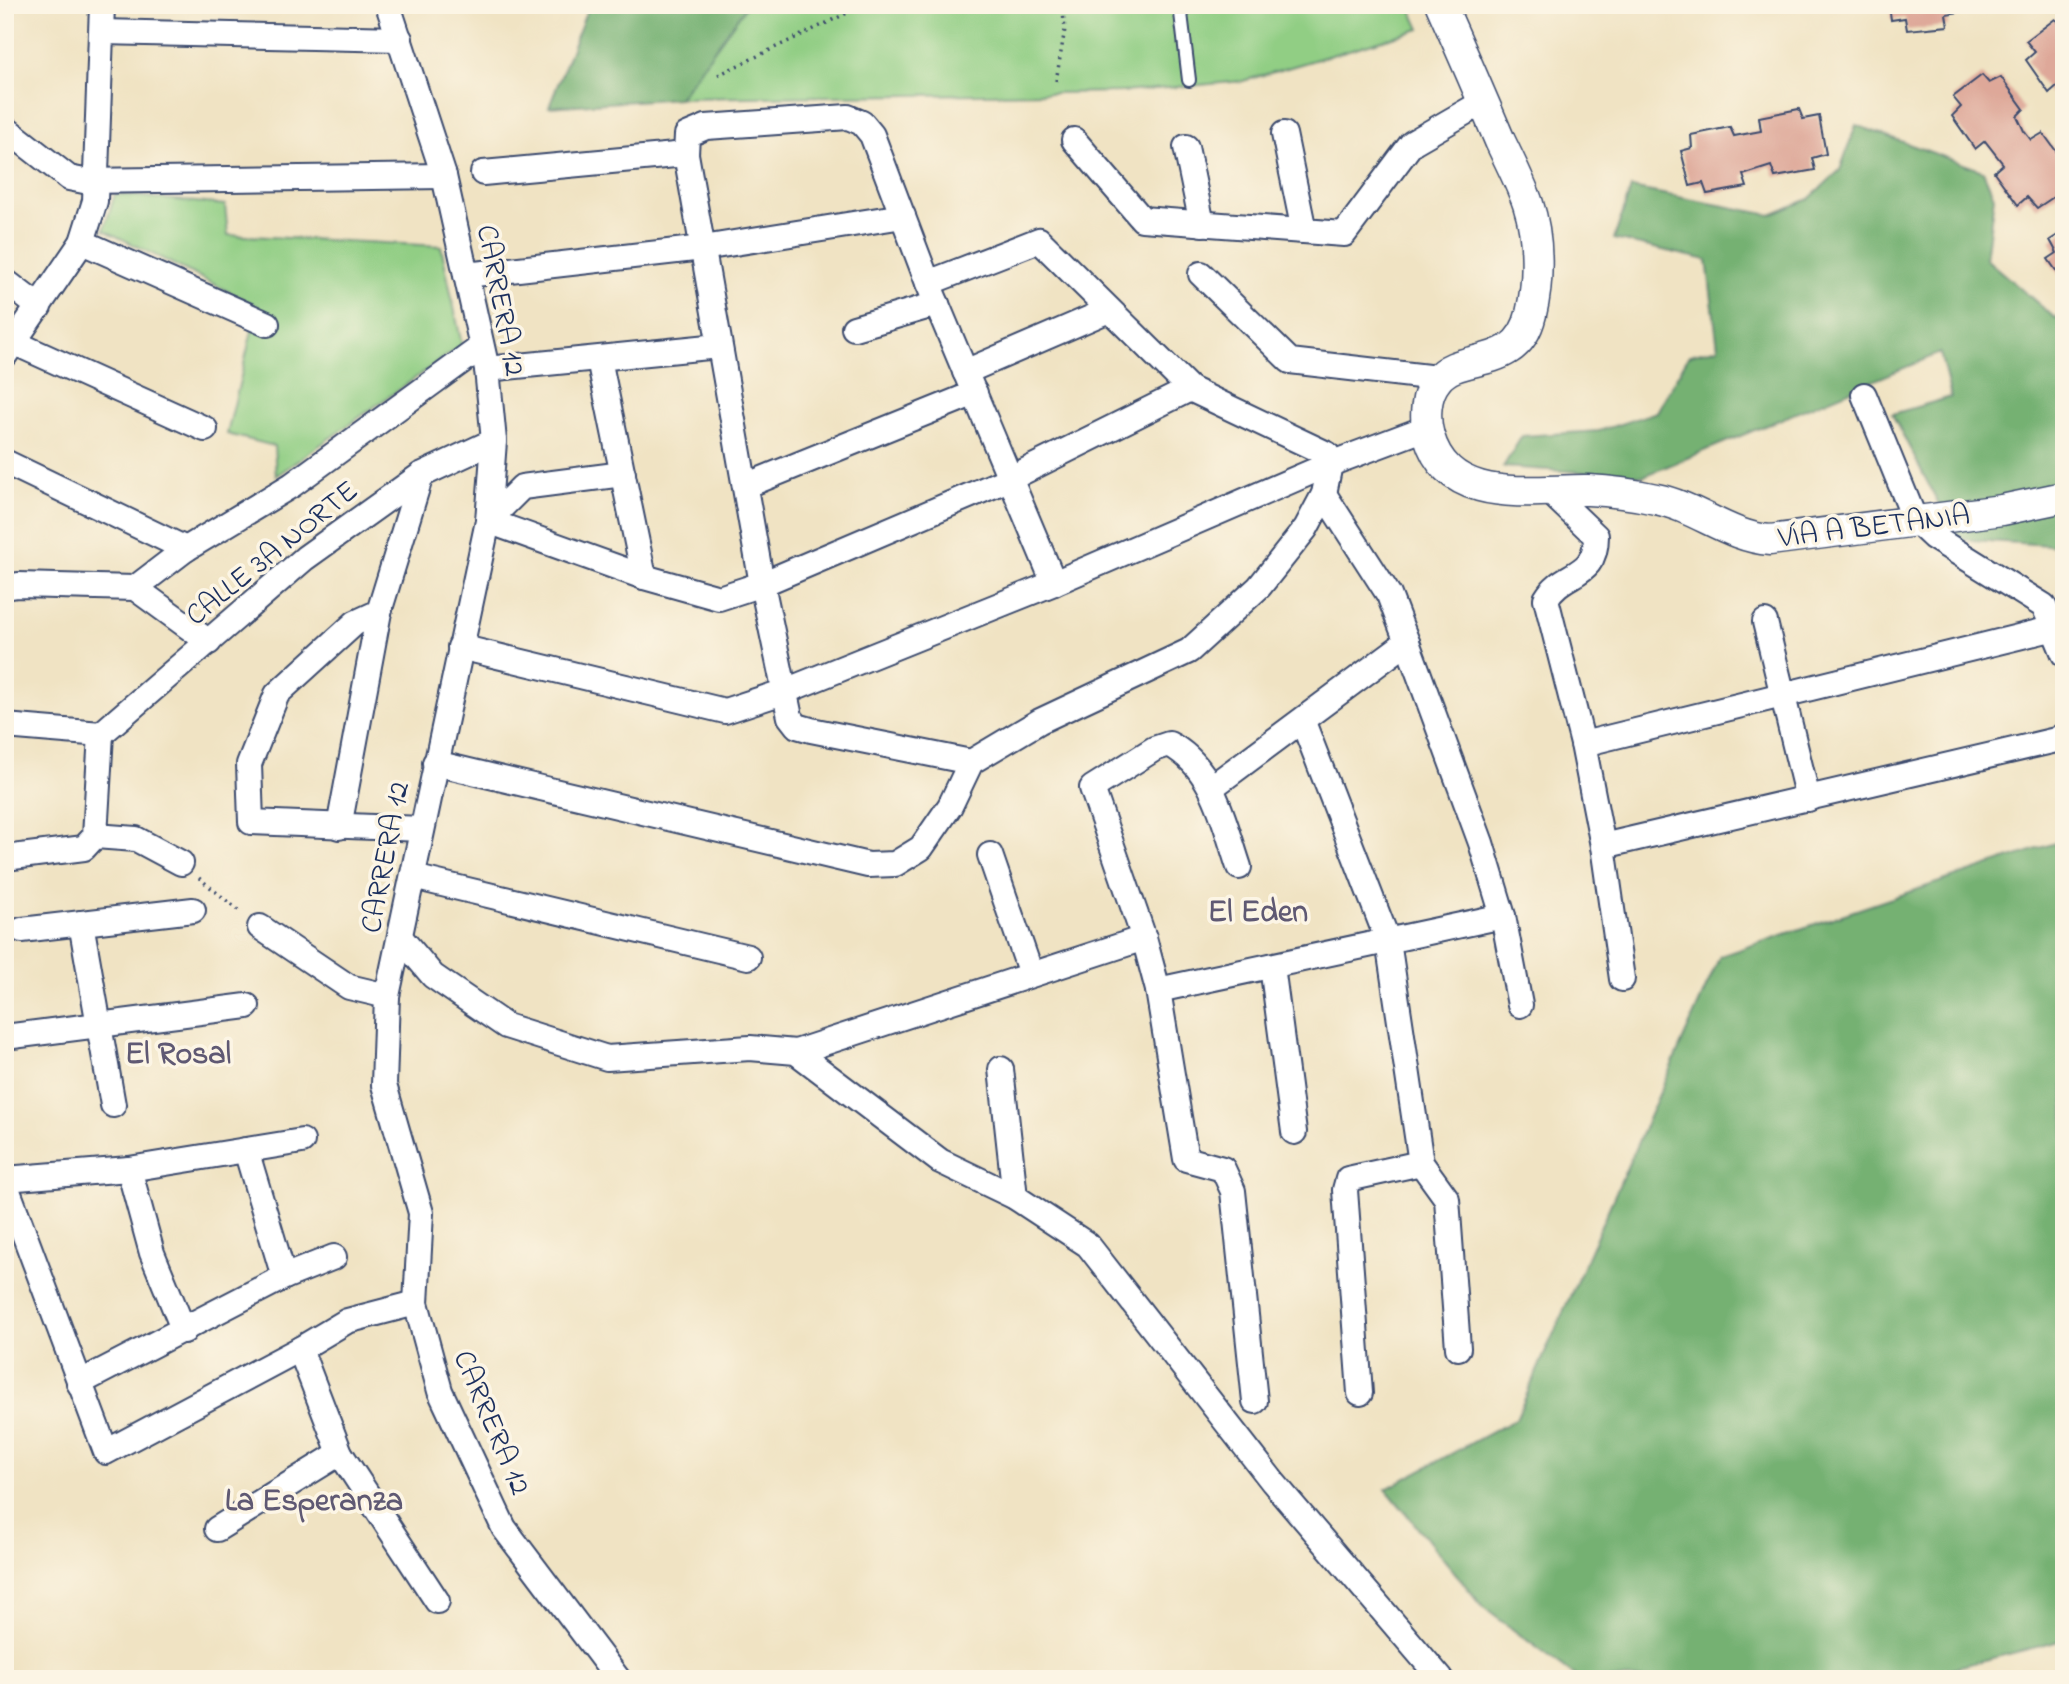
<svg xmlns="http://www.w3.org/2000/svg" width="2069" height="1684" font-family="'Indie Flower',sans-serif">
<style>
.green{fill:#91ce84;stroke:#567e71;stroke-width:2}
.forest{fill:#74b172;stroke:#487068;stroke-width:2}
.building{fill:#dea899}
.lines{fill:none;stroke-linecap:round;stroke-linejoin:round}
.service-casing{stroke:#3b4a6d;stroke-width:16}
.minor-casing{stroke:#3b4a6d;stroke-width:28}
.tertiary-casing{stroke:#3b4a6d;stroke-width:33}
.path{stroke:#3b4a6d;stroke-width:3.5;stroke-dasharray:2 5;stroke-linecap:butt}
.service{stroke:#fff;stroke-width:12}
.minor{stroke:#fff;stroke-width:24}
.tertiary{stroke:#fff;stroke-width:30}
.labels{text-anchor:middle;stroke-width:7;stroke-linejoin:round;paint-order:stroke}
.street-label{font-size:30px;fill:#1b2f5e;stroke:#fcf5e5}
.neighbourhood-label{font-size:32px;font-weight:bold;fill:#5f5973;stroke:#fcf5e5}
</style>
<rect width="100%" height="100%" fill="#fcf5e5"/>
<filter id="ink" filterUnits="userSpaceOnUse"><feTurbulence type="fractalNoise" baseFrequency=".0143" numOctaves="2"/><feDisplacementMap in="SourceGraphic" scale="14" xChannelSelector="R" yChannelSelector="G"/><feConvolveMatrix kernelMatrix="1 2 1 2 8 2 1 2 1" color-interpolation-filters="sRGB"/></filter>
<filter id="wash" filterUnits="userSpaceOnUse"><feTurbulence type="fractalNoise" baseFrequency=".00686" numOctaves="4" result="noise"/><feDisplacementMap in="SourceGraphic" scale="28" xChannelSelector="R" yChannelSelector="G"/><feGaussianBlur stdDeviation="1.57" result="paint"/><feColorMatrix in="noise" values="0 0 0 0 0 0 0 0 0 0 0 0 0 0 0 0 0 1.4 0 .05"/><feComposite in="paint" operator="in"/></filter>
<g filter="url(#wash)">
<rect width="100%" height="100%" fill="#f0e3c3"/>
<g class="green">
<path d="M747 5H1409L1420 29 1243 81 1123 92 679 98Z"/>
<path d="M115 194 225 205 228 235 441 246 462 345 276 476 274 446 227 434 258 306 104 230Z"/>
</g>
<g class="forest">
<path d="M589 5H747L679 98 549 107Z"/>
<path d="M1856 125 1983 171 1994 197 1986 259 2055 318 2064 314V546L1957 539 1892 414 1951 397 1940 353 1644 476 1503 467 1522 436 1599 431 1657 412 1689 355 1718 348 1707 260 1614 239 1631 188 1771 215 1809 199 1840 170Z"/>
<path d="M2064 840V1640L1910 1679H1579L1484 1608 1386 1489 1516 1419 1720 956Z"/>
</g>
<g id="blocks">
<g class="building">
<path d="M1889 5H1960V12L1946 14 1948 26 1907 30 1905 18 1891 20Z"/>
<path d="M2055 19 2064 27V90L2058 85 2049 93 2026 60 2035 52 2026 41Z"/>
<path d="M1982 75 1989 83 2001 77 2024 109 2017 116 2024 131 2031 140 2043 133 2064 162 2059 173 2064 179V190L2037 208 2027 197 2018 205 1994 172 2003 164 1985 141 1975 149 1952 116 1961 107 1953 97Z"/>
<path d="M1799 109 1803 119 1819 116 1826 154 1812 158 1815 170 1775 177 1771 166 1743 175 1747 187 1707 194 1703 183 1690 186 1681 151 1692 148 1691 135 1730 127 1734 136 1761 131 1759 117Z"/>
<path d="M2064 231V282L2048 259 2057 253 2050 240Z"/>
</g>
</g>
</g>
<g filter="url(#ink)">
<use href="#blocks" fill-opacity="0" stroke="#3b4a6d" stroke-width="2"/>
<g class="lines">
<defs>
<path id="service" d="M1180 5 1189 80"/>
<g id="minor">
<path d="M388 5 444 176 487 369 494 441 488 521 387 996 384 1085 421 1213 416 1303 440 1391 504 1528 618 1679"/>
<path d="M102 32 400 39"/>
<path d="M5 128 69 178 84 181 444 176"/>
<path d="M1284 134 1304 231"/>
<path d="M1074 140 1142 219 1344 234 1412 143 1483 102"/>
<path d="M1186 147 1202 224"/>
<path d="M483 173 686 154"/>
<path d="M82 242 267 324"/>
<path d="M1201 274 1290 361 1437 378"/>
<path d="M466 275 703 248 903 216"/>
<path d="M5 281 39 307"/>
<path d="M854 328 937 304"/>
<path d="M15 343 205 429"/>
<path d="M5 355 82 242 95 201 102 5"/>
<path d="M599 359 644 577"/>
<path d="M487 369 719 346"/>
<path d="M965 372 1109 310"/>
<path d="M1864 395 1915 520 1933 537 2044 606 2064 654"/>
<path d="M5 462 186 549"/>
<path d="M623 474 522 487 488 521 644 577 719 598 762 584 1011 478 1190 389"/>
<path d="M745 486 975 393"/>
<path d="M1549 491 1596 536C1596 580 1563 569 1546 599L1583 744 1603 846 1622 979"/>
<path d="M1324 494 1389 595 1407 642 1481 843 1503 916 1520 1005"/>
<path d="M5 587 18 585 135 588 209 642"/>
<path d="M135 588 186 549 292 485 480 348"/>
<path d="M379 612 355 623 277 694 249 764 251 822 422 829"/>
<path d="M1765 622 1808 799"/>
<path d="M460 647 725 711 783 692 1054 583 1330 464 1426 428"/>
<path d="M1303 722 1388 941 1421 1163 1447 1199 1458 1348"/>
<path d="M5 726 101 734"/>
<path d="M101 734 305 558 421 475 494 441"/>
<path d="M1583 744 2055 628"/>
<path d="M971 762 811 730 797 726 790 717 762 584 686 154 687 135 706 127 848 117 862 123 872 135 928 283 1054 583"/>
<path d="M435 763 868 865 895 864 921 848 950 806 971 762 1040 721 1189 651 1259 587 1306 528 1324 494 1330 464 1327 454 1190 389 1039 240 928 283"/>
<path d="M1212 787 1407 642"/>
<path d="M339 827 379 612 421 475"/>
<path d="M95 836 136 839 181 863"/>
<path d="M1603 846 2056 740 2064 735"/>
<path d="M990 855 1031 974"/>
<path d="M5 858 84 848 95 836 101 734"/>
<path d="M1239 867C1224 823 1214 767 1169 744L1154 749 1092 788 1144 938 1158 990 1186 1159 1223 1169 1233 1191 1255 1401"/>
<path d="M413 877 748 957"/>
<path d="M81 923 113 1105"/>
<path d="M260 927 349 987 387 996"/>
<path d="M22 930 193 910"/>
<path d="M400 937 433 976 506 1026 607 1058 750 1048 796 1052 940 1161 1015 1197 1088 1245 1273 1482 1441 1679"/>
<path d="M1272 966 1294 1132"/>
<path d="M1158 990 1503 916"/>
<path d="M5 1037 247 1006"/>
<path d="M796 1052 1144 938"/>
<path d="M1001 1069 1015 1197"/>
<path d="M246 1150 284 1277"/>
<path d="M129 1169 152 1253 184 1331"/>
<path d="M5 1179 129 1169 302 1141"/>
<path d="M5 1183 106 1452 300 1349 347 1321 416 1303"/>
<path d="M300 1349 340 1453 437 1601"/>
<path d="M79 1383 284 1277 334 1257"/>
<path d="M1360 1393 1345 1190 1348 1179 1421 1163"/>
<path d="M217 1529 340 1453"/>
</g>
<path id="tertiary" d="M1441 5C1461 50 1481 96 1500 141 1510 162 1521 183 1528 204 1539 237 1539 281 1531 314 1517 374 1459 350 1437 380 1425 394 1424 419 1429 436 1449 507 1532 489 1588 490 1611 491 1634 494 1656 499 1697 507 1728 537 1770 540L2002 510 2064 497"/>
</defs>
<use href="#service" class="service-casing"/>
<use href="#minor" class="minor-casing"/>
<use href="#tertiary" class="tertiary-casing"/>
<g class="path">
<path d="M718 75 864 5"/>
<path d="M1056 81 1065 29 1062 5"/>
<path d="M199 878 242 913"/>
</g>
<use href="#service" class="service"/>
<use href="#minor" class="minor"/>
<use href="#tertiary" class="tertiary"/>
</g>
</g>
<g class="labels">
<g class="street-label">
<text transform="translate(502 300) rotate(79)" y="10">CARRERA 12</text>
<text transform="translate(1874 525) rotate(-7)" y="10">VÍA A BETANIA</text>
<text transform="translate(271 552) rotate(-39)" y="10">CALLE 3A NORTE</text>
<text transform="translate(384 857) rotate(-79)" y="10">CARRERA 12</text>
<text transform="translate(493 1422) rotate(67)" y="10">CARRERA 12</text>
</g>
<g class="neighbourhood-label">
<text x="1258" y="921">El Eden</text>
<text x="178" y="1063">El Rosal</text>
<text x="314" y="1510">La Esperanza</text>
</g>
</g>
<rect width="2069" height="1684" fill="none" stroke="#fcf5e5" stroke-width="28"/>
</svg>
